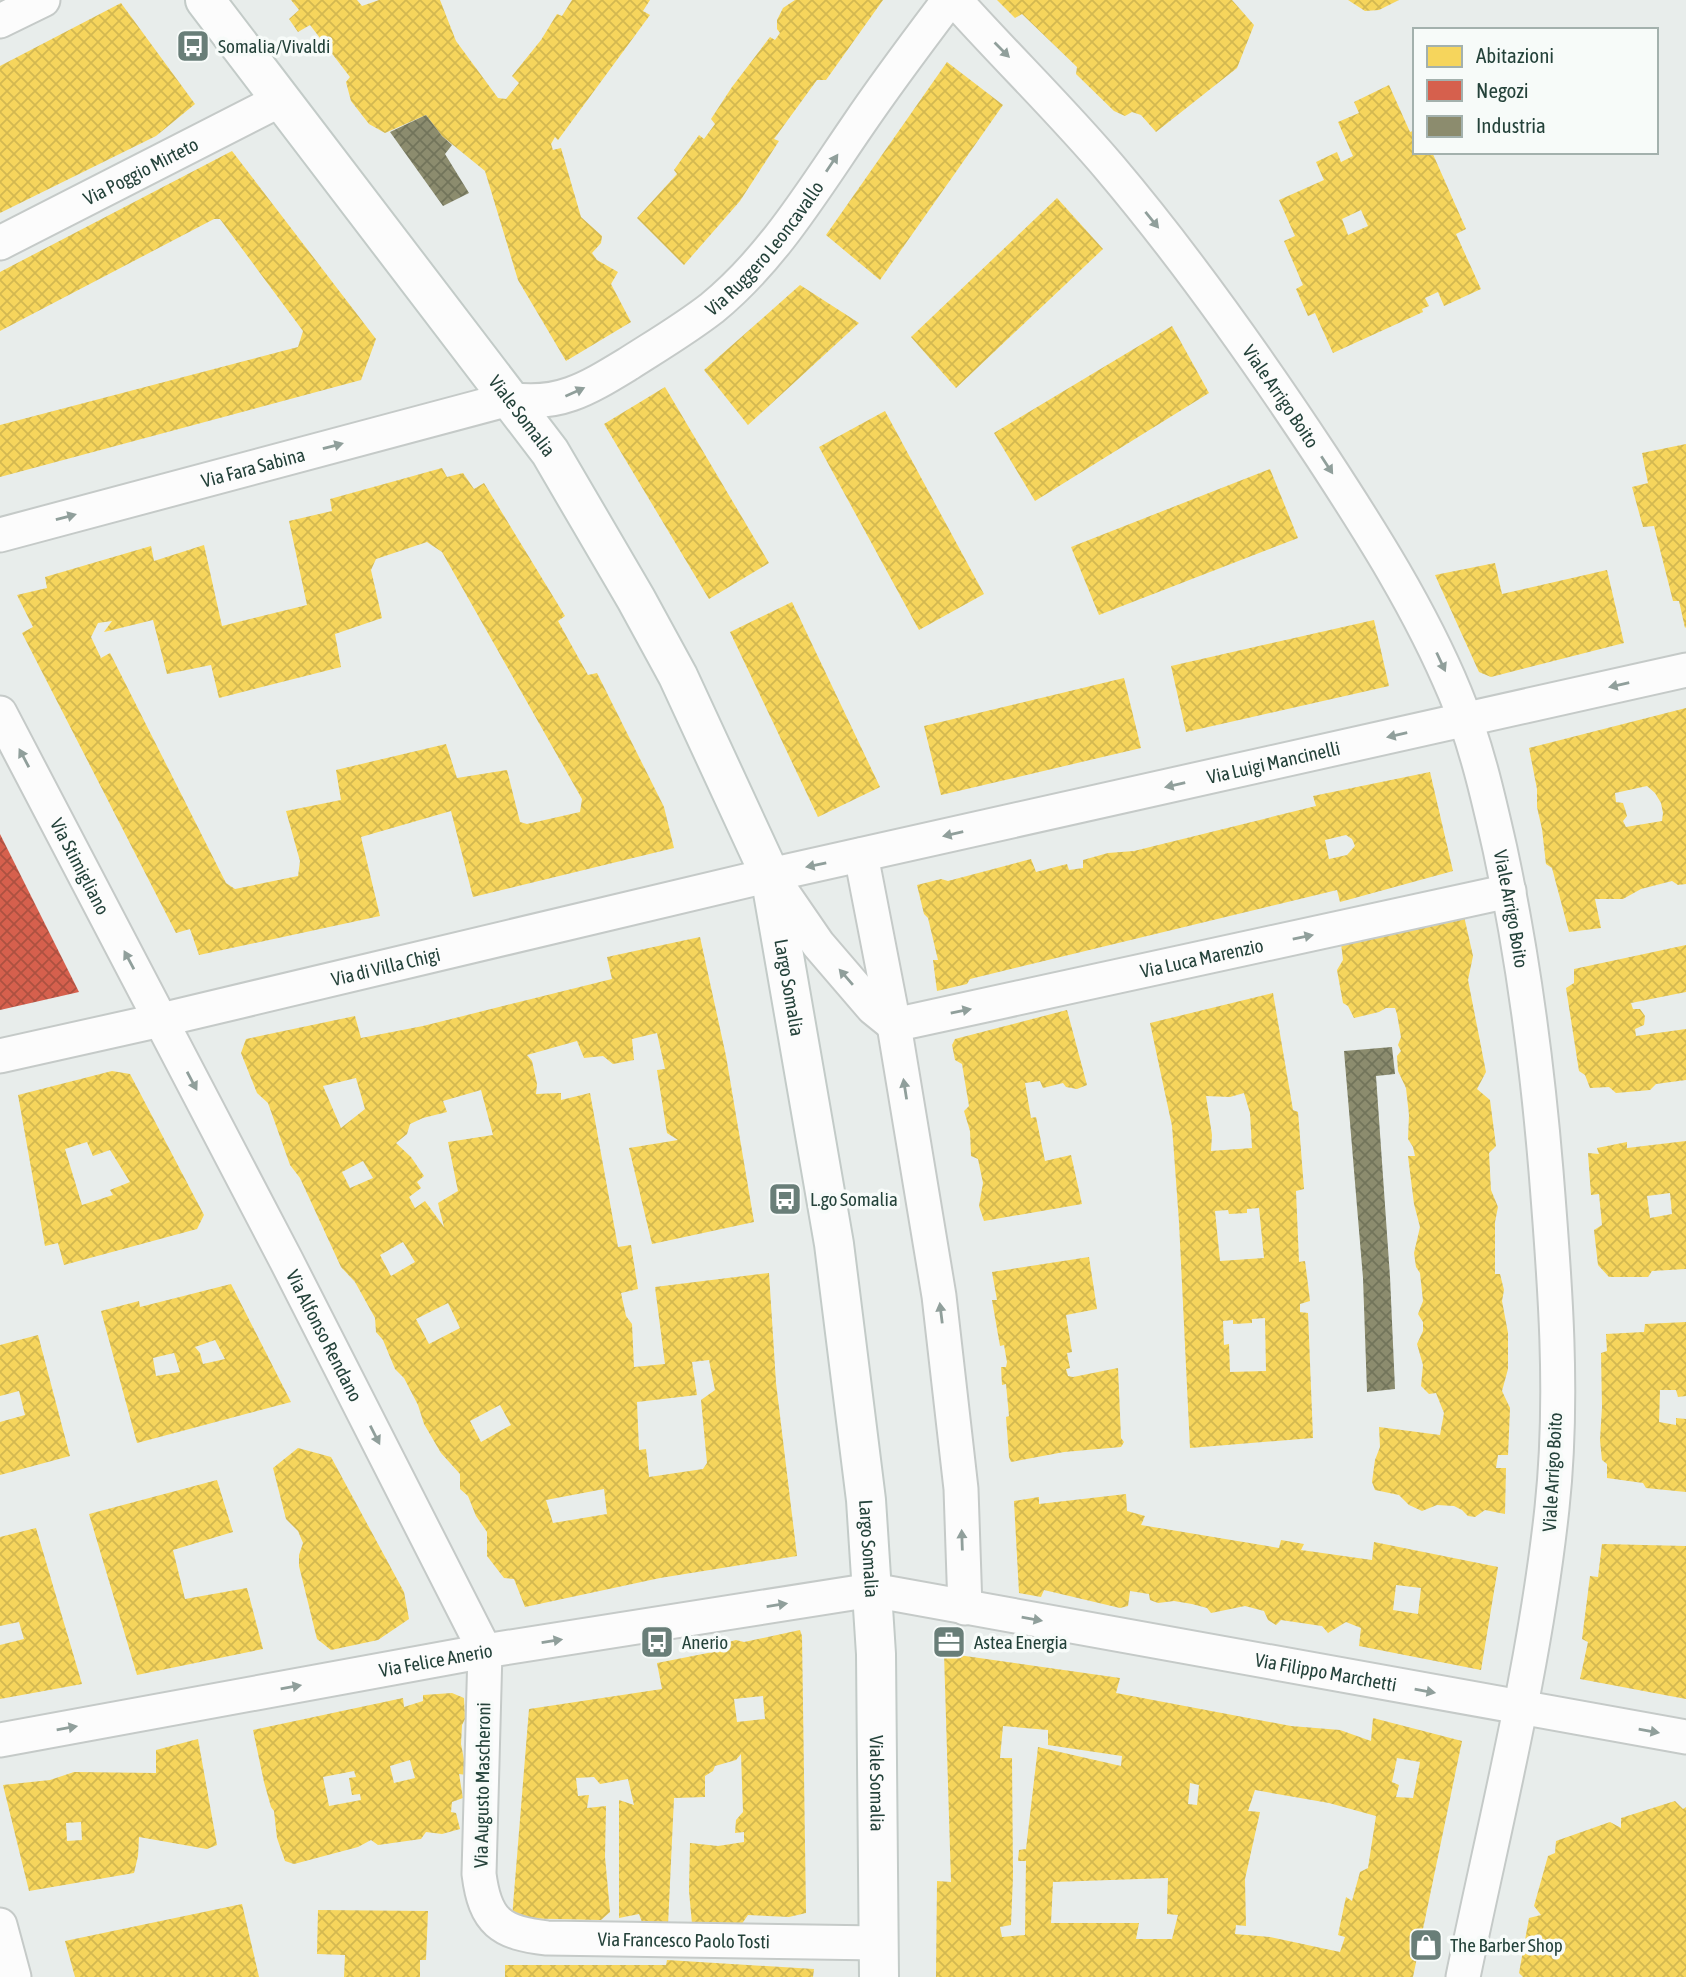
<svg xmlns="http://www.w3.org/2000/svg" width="1686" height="1977" font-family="'Asap Condensed',sans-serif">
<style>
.homes{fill:url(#homes-cross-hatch);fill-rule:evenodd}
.shops{fill:url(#shops-cross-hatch)}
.industry{fill:url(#industry-cross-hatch)}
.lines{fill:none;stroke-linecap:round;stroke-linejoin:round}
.minor-casing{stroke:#c5cac8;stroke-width:37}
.secondary-casing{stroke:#c3cbc8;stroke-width:42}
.minor{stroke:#fcfcfc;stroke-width:33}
.secondary{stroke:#fcfcfc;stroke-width:38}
.oneway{fill:#909f9b}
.labels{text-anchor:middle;stroke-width:7;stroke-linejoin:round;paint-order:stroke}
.poi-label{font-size:19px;fill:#24423a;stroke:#f7fbf9;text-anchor:start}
.street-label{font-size:19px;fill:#24423a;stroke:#f7fbf9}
</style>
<defs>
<pattern id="homes-cross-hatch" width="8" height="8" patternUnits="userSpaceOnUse" patternTransform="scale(1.75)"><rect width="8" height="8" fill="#f6d55c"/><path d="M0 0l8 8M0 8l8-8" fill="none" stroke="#d3b851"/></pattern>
<pattern id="shops-cross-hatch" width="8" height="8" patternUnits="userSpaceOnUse" patternTransform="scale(1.75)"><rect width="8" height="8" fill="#d6604d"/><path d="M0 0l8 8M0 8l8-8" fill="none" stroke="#ad5141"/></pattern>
<pattern id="industry-cross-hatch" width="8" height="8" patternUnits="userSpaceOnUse" patternTransform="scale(1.75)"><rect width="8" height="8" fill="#8c8c6e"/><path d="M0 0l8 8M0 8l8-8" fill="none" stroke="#72745b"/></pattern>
</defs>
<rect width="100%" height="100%" fill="#e8edeb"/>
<g class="homes">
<path d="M291 0H357L362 6 379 0H440L456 41 498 98 506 99 519 83 512 76 541 40 557 14 562 16 572 0H650L643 11 650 15 558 140 555 137 551 144 553 150 561 148 581 217 602 236 601 243 592 253 597 260 618 272 611 284 631 322 566 361 518 280 485 171 442 136 426 115 385 133 369 124 351 101 346 82 350 77 310 25 298 32 289 19 299 10Z"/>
<path d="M795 0H883L826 80H817L774 139 779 141 740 201 684 265 637 218 677 174 674 170 699 135 704 139 715 124 711 119 732 87 770 37 775 40 780 33 777 29V20L783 8Z"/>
<path d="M997 0H1232L1254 25 1237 68 1156 132 1141 115 1132 112 1125 116 1114 111 1076 74 1077 67 1022 14 1015 18Z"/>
<path d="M1348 0H1399L1379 10 1365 11Z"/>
<path d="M121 3 195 104 156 136 0 213V66Z"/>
<path d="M947 62 1003 105 880 280 826 235Z"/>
<path d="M1389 85 1410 132 1415 130V152H1432L1466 229 1456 234 1481 289 1444 306 1438 292 1425 298 1429 306 1422 309 1423 312 1333 353 1315 313 1308 316 1296 289 1303 285 1284 241 1295 236 1279 200 1324 180 1316 162 1337 152 1341 162 1353 156 1338 122 1359 113 1354 102ZM1361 210 1368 226 1348 235 1342 219Z"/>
<path d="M232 151 376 339 361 380 0 477V425L298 347 303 331 220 219H214L0 331V272Z"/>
<path d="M1057 198 1103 249 956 388 911 337Z"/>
<path d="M800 285 859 323 748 425 704 370Z"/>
<path d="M1172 326 1209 393 1035 501 994 433Z"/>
<path d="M665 387 769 563 709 599 604 424Z"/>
<path d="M885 411 984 594 919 630 819 447Z"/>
<path d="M1686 444V627L1685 628 1679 601H1673L1654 526 1643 527 1632 487 1648 483 1642 453Z"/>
<path d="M442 468 447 477 463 473 474 489 484 483 565 616 558 621 588 675 597 673 664 807 674 848 473 897 451 811 361 837 380 916 199 955 190 929 176 933 22 633 33 627 17 595 47 588 45 577 151 546 154 561 204 545 222 626 307 605 289 521 332 511 330 499ZM427 542 442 552 582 799 580 812 527 824 520 822 507 770 457 778 446 744 336 770 341 800 286 811 300 861 298 876 235 889 226 883 110 653 101 658 91 637 98 623 112 621 104 632 153 620 167 674 211 665 219 698 341 667 335 634 382 618 371 570 376 559Z"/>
<path d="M1270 469 1298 538 1099 615 1071 547Z"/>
<path d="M1495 563 1502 594 1607 570 1624 643 1491 677 1479 672 1435 575Z"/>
<path d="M792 602 880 787 818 817 730 632Z"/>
<path d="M1374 620 1389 686 1186 732 1171 666Z"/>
<path d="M1124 678 1141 748 941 795 924 726Z"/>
<path d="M1686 708V884L1678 885 1672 881 1641 889 1623 899H1595L1601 928 1569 932 1552 868 1546 864 1542 829 1537 807V789L1529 748ZM1647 786 1655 793 1661 803 1663 813 1662 821 1626 827 1623 821 1627 816 1625 809 1623 803 1616 802 1615 793Z"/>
<path d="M1430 772 1453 871 1340 902 1337 890 970 979 967 984 937 991 933 960H938L928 918 924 914 917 885 941 879 948 881 1031 859 1036 872 1067 864 1069 870 1083 868V860L1108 853 1134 851 1316 806 1313 796ZM1346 835 1352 839 1355 846 1347 855 1329 859 1325 840Z"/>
<path d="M1464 916 1473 956 1468 980 1486 1072 1477 1089 1490 1100 1496 1146 1489 1153 1491 1190 1498 1207 1495 1222V1274H1500L1504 1290 1502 1301 1508 1333V1369L1502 1391 1510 1408 1508 1455H1498L1496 1468H1506L1505 1514 1485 1510 1475 1517 1468 1516 1462 1510 1454 1506 1437 1505 1422 1511 1409 1505 1399 1495 1375 1490 1372 1482 1375 1460 1380 1447 1379 1427 1440 1435 1444 1413 1436 1393 1429 1394 1421 1386 1423 1365 1417 1344 1423 1331V1322L1418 1314 1423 1301 1420 1273 1416 1267 1414 1253 1420 1227 1414 1204 1408 1156H1415L1413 1147 1408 1139 1409 1115 1406 1088 1398 1071 1397 1056 1401 1051 1398 1045 1401 1037 1397 1014 1395 1008H1386L1379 1012 1354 1018 1348 1006 1343 1003 1337 970 1343 960 1341 943Z"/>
<path d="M700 937 726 1056 754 1222 652 1244 629 1148 678 1140 667 1133 657 1070 665 1069 657 1033 632 1039 634 1060 613 1064 603 1056 584 1058 577 1041 527 1055 532 1061 537 1084 536 1094 561 1093V1100L590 1093 618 1247 631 1245 638 1289 621 1293 626 1316 632 1324 634 1367 665 1364 655 1287 769 1273 776 1383 797 1556 660 1578 525 1607 514 1579 504 1578 487 1556V1532L476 1516 468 1496 460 1489V1474L441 1453 424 1424 418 1405 404 1378 395 1369 383 1340 376 1332 375 1318 355 1282 341 1267 300 1178 290 1165 268 1103 257 1093 241 1053 246 1039 355 1016 361 1038 423 1026 612 979 607 957ZM356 1078 365 1109 341 1128 323 1086ZM481 1090 493 1135 448 1142 458 1191 438 1203 444 1227 425 1201 415 1208 409 1197 421 1188 417 1182 424 1176 411 1157 396 1143 407 1134 410 1124 423 1118 447 1112 443 1101ZM363 1161 373 1178 350 1188 342 1172ZM403 1242 415 1262 391 1276 380 1255ZM448 1303 460 1328 429 1344 416 1319ZM709 1360 715 1390 701 1400 707 1463 703 1469 649 1477 646 1449 639 1450 637 1402 697 1395 692 1362ZM500 1405 511 1425 481 1442 470 1421ZM604 1489 607 1514 553 1523 546 1500Z"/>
<path d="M1686 945V992L1631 1003 1633 1009H1640L1645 1016 1644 1025 1635 1029 1636 1036 1686 1029V1080L1656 1084 1650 1090 1616 1093 1609 1087 1590 1088 1585 1075 1579 1071 1566 988 1574 983V969Z"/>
<path d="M1273 993 1293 1110 1298 1112 1304 1189 1296 1191 1299 1262 1305 1261 1310 1301 1300 1304V1312L1308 1313 1313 1438 1190 1448 1179 1222 1172 1126 1150 1023ZM1244 1093 1250 1113 1252 1148 1211 1151 1212 1135 1206 1096 1230 1097ZM1259 1208 1264 1258 1220 1261 1215 1211 1228 1210 1229 1214 1247 1213V1209ZM1265 1318 1266 1371 1230 1372 1229 1344 1224 1345 1223 1321 1233 1320V1324L1252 1323V1319Z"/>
<path d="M1067 1010 1087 1085 1077 1089 1066 1087 1063 1083 1043 1088 1040 1081 1025 1083 1031 1118 1036 1117 1045 1161 1071 1155 1082 1204 984 1221 979 1206 983 1183 978 1159 971 1156 970 1131 964 1111 969 1106 962 1064 955 1060 952 1045 955 1039Z"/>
<path d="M112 1071 130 1074 204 1215 197 1229 64 1265 58 1243 45 1246 18 1095ZM87 1142 93 1156 110 1150 130 1182 110 1190 113 1195 82 1205 65 1149Z"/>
<path d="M1686 1141V1269L1652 1271 1648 1277H1609L1598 1265 1594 1230 1602 1225 1599 1194 1591 1195 1588 1153 1599 1154 1597 1148 1627 1142V1148ZM1670 1193 1672 1214 1650 1218 1647 1196Z"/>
<path d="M1089 1257 1097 1309 1066 1315 1072 1352 1067 1353 1070 1368 1066 1369 1068 1376 1073 1377 1118 1368 1121 1438 1124 1442 1121 1447 1064 1452 1011 1462 1009 1457 1006 1417 1009 1416 1006 1384 1002 1385 1001 1367H1006L1007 1362 1004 1345 1000 1346 992 1300H997L992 1272Z"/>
<path d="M231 1284 291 1402 137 1443 101 1311 139 1301 140 1307ZM215 1340 225 1359 203 1364 200 1353 195 1347ZM174 1353 180 1372 156 1376 153 1358Z"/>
<path d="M1686 1322V1396L1678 1397 1676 1390H1660L1659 1422 1676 1425V1418L1686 1419V1492L1646 1488 1643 1483 1607 1478V1464L1602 1460 1600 1440 1602 1407 1601 1353 1607 1351 1606 1334 1644 1332 1645 1324Z"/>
<path d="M38 1335 70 1456 0 1475V1422L25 1415 19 1391 0 1396V1345Z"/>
<path d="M298 1448 331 1457 404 1592 409 1619 378 1640 331 1650 317 1639 299 1566V1555L303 1543 298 1531 286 1519 273 1468Z"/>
<path d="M217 1480 233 1532 173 1550 185 1599 247 1588 263 1649 137 1675 89 1514Z"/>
<path d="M1126 1494 1127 1511 1145 1516 1141 1525 1279 1548 1281 1540 1304 1544 1301 1550 1372 1560 1374 1542 1498 1567 1481 1670 1359 1646 1361 1628 1346 1622 1328 1633 1322 1626 1281 1620 1276 1625 1268 1620 1264 1611 1245 1606 1211 1613 1207 1608 1192 1604 1174 1601 1158 1603 1150 1600 1149 1594 1130 1591 1128 1606 1120 1608 1044 1590 1041 1597 1019 1593 1014 1501 1039 1497V1504ZM1396 1585 1421 1588 1418 1614 1393 1610Z"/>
<path d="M36 1528 82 1684 0 1699V1645L24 1639 19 1622 0 1626V1537Z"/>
<path d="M1602 1544 1686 1546V1699L1580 1679 1588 1642 1582 1639 1590 1576 1598 1577Z"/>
<path d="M800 1630 802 1636 806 1913 789 1917 748 1915 741 1925 692 1924 689 1891 690 1843 718 1846 744 1842V1832L735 1833 736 1820 743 1812 741 1754 736 1760 715 1766 713 1771 705 1776V1797L674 1798 668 1925H643L639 1914 619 1918V1800L634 1805 628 1779 600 1784 594 1777 576 1778 578 1796 589 1795 587 1808 606 1806 605 1857 610 1912 601 1920 512 1918 529 1709 662 1689 657 1663 713 1652 714 1646 736 1640 744 1642ZM763 1696 765 1719 737 1722 734 1699Z"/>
<path d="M944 1653 1120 1678 1116 1693 1291 1726 1340 1730 1371 1741 1373 1718 1462 1741 1413 1977H936L937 1881 951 1882ZM1003 1726 1048 1730V1745L1122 1756 1121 1766 1038 1747 1026 1849 1019 1850 1018 1861H1026L1025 1935 1002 1937 1000 1927 1011 1925 1013 1876 1012 1758H1000ZM1397 1758 1420 1762 1413 1798 1396 1797 1399 1785 1392 1782ZM1190 1783 1199 1785 1197 1805 1188 1804ZM1255 1790 1329 1803 1376 1816 1368 1868 1360 1872 1352 1901 1346 1897 1338 1935 1345 1937 1340 1952 1270 1937 1235 1934 1236 1925 1246 1926 1245 1879 1260 1812 1248 1811ZM1168 1878 1167 1914 1178 1915 1172 1939H1136L1139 1923H1051L1053 1882Z"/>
<path d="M452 1693 464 1698 465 1719 462 1725 461 1744 467 1775 459 1774 463 1798 452 1802 451 1812 456 1813 460 1829 442 1834 426 1832 421 1839 378 1845 371 1840 358 1847 294 1864 285 1861 277 1838 274 1811 271 1807 264 1782 253 1730 403 1698 404 1707 423 1701V1695ZM410 1760 415 1778 394 1783 390 1766ZM354 1771 356 1777 349 1778 352 1795 360 1794 361 1800 329 1806 323 1777Z"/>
<path d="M198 1739 217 1845 207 1849 139 1837 138 1856 134 1873 29 1891 3 1785 50 1780 74 1772 156 1773V1750ZM81 1822 82 1840 67 1841 66 1823Z"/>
<path d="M1675 1801 1683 1809 1686 1807V1977H1523L1519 1973 1529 1918 1541 1915 1534 1906 1548 1856 1555 1853 1556 1841 1610 1822 1621 1828V1818Z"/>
<path d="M242 1904 259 1977H75L65 1941Z"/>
<path d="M318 1910 428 1911 426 1960H420V1977H344L345 1955 317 1954Z"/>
<path d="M667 1960 814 1969 813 1977H505V1965H666Z"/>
</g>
<path class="shops" d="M0 834 79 992 0 1010Z"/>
<g class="industry">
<path d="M426 115 442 136 452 145 445 154 469 193 443 206 390 132Z"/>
<path d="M1392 1047 1395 1074 1376 1076 1390 1277 1395 1389 1367 1392 1363 1278 1344 1051Z"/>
</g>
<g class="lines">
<defs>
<g id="minor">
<path id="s1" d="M955 0C1006 57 1061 110 1110 168 1187 259 1256 357 1322 457 1371 532 1420 609 1455 693 1476 743 1488 796 1500 849 1523 956 1537 1062 1546 1171 1555 1282 1564 1397 1552 1508 1535 1666 1495 1822 1463 1977"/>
<path d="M0 21 43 0"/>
<path id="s2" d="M0 243 280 100"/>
<path id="s3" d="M0 535 509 399C558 407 587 389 628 364 656 346 685 329 712 308 773 258 814 189 858 125 887 82 918 41 949 0"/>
<path id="s4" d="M0 713 286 1260 485 1651 479 1874C485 1922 501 1933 547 1938L879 1943"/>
<path d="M861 855 894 1025 939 1296 961 1489 965 1608"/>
<path d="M772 877 818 944 873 1008 894 1025"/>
<path id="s5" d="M894 1025 1509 891"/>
<path id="s6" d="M0 1056 161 1020 770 875 1686 670"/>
<path id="s7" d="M0 1740 485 1651 872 1590 1686 1737"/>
<path d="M0 1925 14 1977"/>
</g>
<g id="secondary">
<path id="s8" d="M205 0 550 452 636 599 678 676 770 875 834 1244 866 1500 876 1654 879 1977"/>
</g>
</defs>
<use href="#minor" class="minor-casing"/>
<use href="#secondary" class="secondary-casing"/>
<use href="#minor" class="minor"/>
<use href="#secondary" class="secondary"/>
</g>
<defs><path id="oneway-solid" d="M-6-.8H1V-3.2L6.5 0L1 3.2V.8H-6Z" transform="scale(1.75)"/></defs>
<g class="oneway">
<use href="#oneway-solid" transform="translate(1002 50) rotate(45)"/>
<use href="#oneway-solid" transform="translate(832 163) rotate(-56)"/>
<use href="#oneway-solid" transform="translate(1152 220) rotate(51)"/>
<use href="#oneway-solid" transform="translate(575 392) rotate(-24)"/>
<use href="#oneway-solid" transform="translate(333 446) rotate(-15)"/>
<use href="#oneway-solid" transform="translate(1327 465) rotate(57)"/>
<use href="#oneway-solid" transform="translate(66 517) rotate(-15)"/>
<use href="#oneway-solid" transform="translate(1441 662) rotate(65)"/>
<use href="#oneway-solid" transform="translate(1619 685) rotate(167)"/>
<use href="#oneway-solid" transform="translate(1397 735) rotate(167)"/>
<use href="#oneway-solid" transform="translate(24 758) rotate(-118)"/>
<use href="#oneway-solid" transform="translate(1175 785) rotate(167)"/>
<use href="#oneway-solid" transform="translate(953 834) rotate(167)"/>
<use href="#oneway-solid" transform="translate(816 865) rotate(168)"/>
<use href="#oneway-solid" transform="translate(1303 937) rotate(-12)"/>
<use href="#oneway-solid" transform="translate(129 960) rotate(-118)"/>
<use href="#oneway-solid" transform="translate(846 977) rotate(-131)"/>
<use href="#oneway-solid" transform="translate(961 1011) rotate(-12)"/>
<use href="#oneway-solid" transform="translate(192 1081) rotate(62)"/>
<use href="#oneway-solid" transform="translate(905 1089) rotate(-99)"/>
<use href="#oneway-solid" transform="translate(941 1313) rotate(-97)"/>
<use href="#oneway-solid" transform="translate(375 1435) rotate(63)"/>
<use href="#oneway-solid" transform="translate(962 1540) rotate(-92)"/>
<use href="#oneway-solid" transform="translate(777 1605) rotate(-9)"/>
<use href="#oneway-solid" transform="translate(1032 1619) rotate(10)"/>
<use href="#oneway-solid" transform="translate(552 1641) rotate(-9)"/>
<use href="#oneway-solid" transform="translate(291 1687) rotate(-10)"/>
<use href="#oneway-solid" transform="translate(1425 1691) rotate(10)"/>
<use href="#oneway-solid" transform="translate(67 1728) rotate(-10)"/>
<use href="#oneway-solid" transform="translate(1649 1731) rotate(10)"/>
</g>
<defs>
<symbol id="bus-square" viewBox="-11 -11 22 22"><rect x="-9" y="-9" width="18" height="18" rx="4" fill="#697e78" stroke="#f7fbf9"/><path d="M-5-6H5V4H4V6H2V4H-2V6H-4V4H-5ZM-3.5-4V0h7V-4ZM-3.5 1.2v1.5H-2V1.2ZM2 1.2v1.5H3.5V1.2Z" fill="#fff"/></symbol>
<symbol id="office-square" viewBox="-11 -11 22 22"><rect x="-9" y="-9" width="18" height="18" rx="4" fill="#697e78" stroke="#f7fbf9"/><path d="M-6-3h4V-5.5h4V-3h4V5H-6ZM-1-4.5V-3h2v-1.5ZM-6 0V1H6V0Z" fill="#fff"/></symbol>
<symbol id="shop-square" viewBox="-11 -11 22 22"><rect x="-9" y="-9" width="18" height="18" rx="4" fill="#697e78" stroke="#f7fbf9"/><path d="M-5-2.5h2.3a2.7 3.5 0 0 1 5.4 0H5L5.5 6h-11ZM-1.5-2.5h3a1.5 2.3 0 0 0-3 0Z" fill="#fff"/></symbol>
</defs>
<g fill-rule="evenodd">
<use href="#bus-square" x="174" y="27" width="38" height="38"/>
<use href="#bus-square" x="766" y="1180" width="38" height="38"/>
<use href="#bus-square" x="638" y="1623" width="38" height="38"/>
<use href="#office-square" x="930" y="1623" width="38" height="38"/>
<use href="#shop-square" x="1407" y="1926" width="38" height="38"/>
</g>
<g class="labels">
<g class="poi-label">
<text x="218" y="53">Somalia/Vivaldi</text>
<text x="810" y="1206">L.go Somalia</text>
<text x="682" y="1649">Anerio</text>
<text x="974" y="1649">Astea Energia</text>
<text x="1450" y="1952">The Barber Shop</text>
</g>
<g class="street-label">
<text dy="7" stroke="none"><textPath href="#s2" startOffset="158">Via Poggio Mirteto</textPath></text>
<text dy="7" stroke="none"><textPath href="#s3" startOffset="835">Via Ruggero Leoncavallo</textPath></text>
<text dy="7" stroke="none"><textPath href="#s1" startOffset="514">Viale Arrigo Boito</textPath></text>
<text dy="7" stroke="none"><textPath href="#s8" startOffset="523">Viale Somalia</textPath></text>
<text dy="7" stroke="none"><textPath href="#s3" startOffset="262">Via Fara Sabina</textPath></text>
<text dy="7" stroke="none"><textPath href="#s6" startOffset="1307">Via Luigi Mancinelli</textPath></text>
<text dy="7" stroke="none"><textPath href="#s4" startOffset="173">Via Stimigliano</textPath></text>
<text dy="7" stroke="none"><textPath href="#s1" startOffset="1082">Viale Arrigo Boito</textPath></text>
<text dy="7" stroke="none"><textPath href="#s5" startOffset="315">Via Luca Marenzio</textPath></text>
<text dy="7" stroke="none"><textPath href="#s6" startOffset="396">Via di Villa Chigi</textPath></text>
<text dy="7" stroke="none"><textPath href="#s8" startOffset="1160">Largo Somalia</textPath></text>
<text dy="7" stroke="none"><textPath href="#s4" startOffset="702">Via Alfonso Rendano</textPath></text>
<text transform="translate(1552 1472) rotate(-87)" y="7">Viale Arrigo Boito</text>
<text dy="7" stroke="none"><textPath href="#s8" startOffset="1727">Largo Somalia</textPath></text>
<text dy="7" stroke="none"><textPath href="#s7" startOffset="443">Via Felice Anerio</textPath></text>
<text dy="7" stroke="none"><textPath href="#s7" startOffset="1346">Via Filippo Marchetti</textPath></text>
<text dy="7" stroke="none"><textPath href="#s8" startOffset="1962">Viale Somalia</textPath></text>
<text transform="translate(482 1785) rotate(-89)" y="7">Via Augusto Mascheroni</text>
<text dy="7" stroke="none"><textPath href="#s4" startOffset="1521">Via Francesco Paolo Tosti</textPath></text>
</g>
</g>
<rect x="1413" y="28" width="245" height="126" fill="#f7fbf9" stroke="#a3b1ad" stroke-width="2"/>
<rect x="1427" y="46" width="35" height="21" fill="#f6d55c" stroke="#a3b1ad" stroke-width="2"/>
<text x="1476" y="63" font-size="21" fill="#24423a">Abitazioni</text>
<rect x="1427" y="80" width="35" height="21" fill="#d6604d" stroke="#a3b1ad" stroke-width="2"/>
<text x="1476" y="98" font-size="21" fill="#24423a">Negozi</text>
<rect x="1427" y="116" width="35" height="21" fill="#8c8c6e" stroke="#a3b1ad" stroke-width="2"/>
<text x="1476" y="133" font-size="21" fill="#24423a">Industria</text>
</svg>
